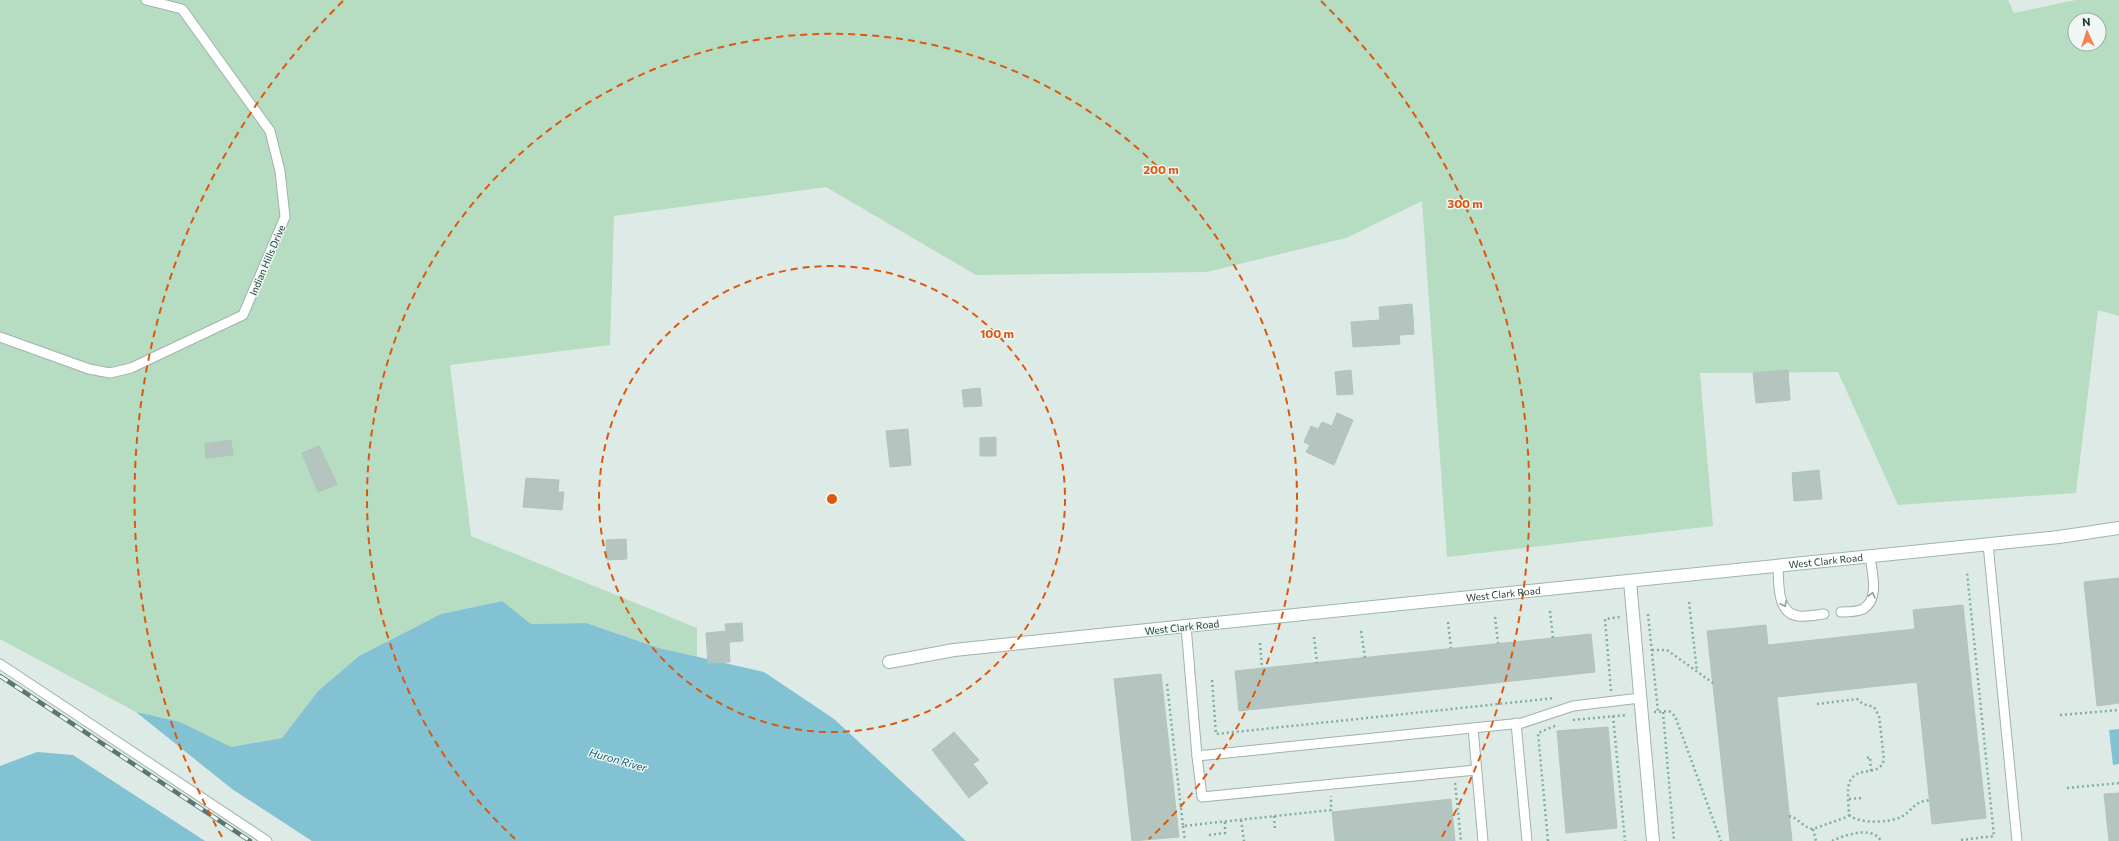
<svg xmlns="http://www.w3.org/2000/svg" width="2119" height="841" font-family="Commissioner,sans-serif">
<style>
.green{fill:#b6dcc2;fill-rule:evenodd}
.water{fill:#83c2d2}
.building{fill:#b3c5be;stroke:#b0c4bd}
.lines{fill:none;stroke-linecap:round;stroke-linejoin:round}
.lane-casing{stroke:#a1b2ac;stroke-width:11}
.street-casing{stroke:#a1b2ac;stroke-width:14}
.secondary-casing{stroke:#9db6ae;stroke-width:14}
.path{stroke:#7dafa2;stroke-width:2.5;stroke-dasharray:2 3;stroke-linecap:butt}
.lane{stroke:#fff;stroke-width:9}
.street{stroke:#fff;stroke-width:12}
.secondary{stroke:#fff;stroke-width:12}
.rail-casing{stroke:#597670;stroke-width:4.5}
.rail{stroke:#eef7f3;stroke-width:3;stroke-dasharray:9;stroke-linecap:butt}
.oneway{stroke:#8f9c9a}
.ring{fill:none;stroke:#de570e;stroke-width:2;stroke-dasharray:7 5}
.labels{text-anchor:middle;stroke-width:3;stroke-linejoin:round;paint-order:stroke}
.street-label{font-size:10px;fill:#1f3a34;stroke:#eef7f3}
.water-label{font-size:11px;font-style:italic;fill:#186277;stroke:#eef7f3}
.centre{fill:#de570e;stroke:#eef7f3;stroke-width:2}
.ring-label{font-size:12px;text-anchor:middle;font-weight:bold;fill:#de570e;stroke:#eef7f3;stroke-width:3;stroke-linejoin:round;paint-order:stroke}
</style>
<rect width="100%" height="100%" fill="#deeae5"/>
<path class="green" d="M0 0H2008L2014 13 2076 0H2119V316L2098 310 2076 493 1898 505 1838 372 1700 373 1713 526 1447 557 1422 201 1346 238 1207 272 976 275 826 187 614 216 610 345 450 365 471 536 697 628V657L659 648 586 623 531 624 501 601 441 614 359 656 318 691 282 738 231 747 136 712 0 639ZM2075 20H2099V44H2075Z"/>
<g class="water">
<path d="M502 601 531 624 586 623 659 648 764 672 834 719 966 841H312L232 789 136 712 180 722 231 747 282 738 318 691 359 656 441 614Z"/>
<path d="M2119 729V764L2113 765 2109 730Z"/>
<path d="M37 752 73 755 205 841H0V766Z"/>
</g>
<g class="building">
<path d="M1412 304 1414 334 1399 335 1400 344 1353 347 1351 322 1380 320 1379 307Z"/>
<path d="M1351 370 1353 394 1337 395 1335 372Z"/>
<path d="M1788 370 1790 400 1756 403 1753 373Z"/>
<path d="M980 388 982 406 964 407 962 390Z"/>
<path d="M1337 413 1353 420 1334 465 1306 452 1310 445 1304 442 1311 426 1318 429 1322 422 1332 426Z"/>
<path d="M908 429 911 465 890 467 886 431Z"/>
<path d="M996 437V456H980V438Z"/>
<path d="M231 440 233 455 206 458 205 444Z"/>
<path d="M319 446 337 484 318 492 302 453Z"/>
<path d="M1819 470 1822 499 1794 501 1792 473Z"/>
<path d="M526 478 559 480 558 492H564L562 510 523 507Z"/>
<path d="M626 539 627 559 607 560 606 540Z"/>
<path d="M2119 578V703L2097 706 2084 582Z"/>
<path d="M1963 605 1986 818 1932 824 1917 682 1777 697 1792 841H1730L1707 631 1766 625 1768 645 1915 629 1913 610Z"/>
<path d="M742 623 743 641 729 642 730 662 708 663 706 633 726 631 725 624Z"/>
<path d="M1591 634 1595 672 1239 711 1235 671Z"/>
<path d="M1161 674 1179 837 1132 841 1114 679Z"/>
<path d="M1608 727 1617 828 1566 833 1557 731Z"/>
<path d="M954 732 979 760 973 764 988 783 969 798 932 750Z"/>
<path d="M2119 793V841H2109L2104 794Z"/>
<path d="M1451 799 1455 841H1335L1332 812Z"/>
</g>
<g class="lines">
<defs>
<g id="lane">
<path d="M0 337 89 369 110 373 131 368 243 315 285 217 280 171 270 131 182 9 146 0"/>
<path d="M1988 544 2017 841"/>
<path d="M1778 566C1779 582 1776 614 1799 616 1807 617 1816 615 1824 614"/>
<path d="M1841 612C1848 612 1857 612 1863 609 1880 599 1872 572 1870 557"/>
<path d="M1186 626 1197 756 1522 723 1573 706 1640 698"/>
<path d="M0 664 267 841"/>
<path d="M1516 723 1527 841"/>
<path d="M1473 728 1483 841"/>
<path d="M1197 756 1202 797 1476 770"/>
</g>
<g id="street">
<path d="M1630 581 1653 841"/>
<path d="M889 662 954 650 1186 626"/>
</g>
<g id="secondary">
<path id="s1" d="M1186 626 2059 537 2119 528"/>
</g>
</defs>
<use href="#lane" class="lane-casing"/>
<use href="#street" class="street-casing"/>
<use href="#secondary" class="secondary-casing"/>
<g class="path">
<path d="M1689 602 1697 671"/>
<path d="M1550 611 1553 638"/>
<path d="M1648 614 1658 712"/>
<path d="M1495 617 1498 643"/>
<path d="M1448 622 1451 648"/>
<path d="M1361 631 1365 658"/>
<path d="M1314 637 1317 663"/>
<path d="M1260 643 1262 668"/>
<path d="M1652 650H1667L1713 683"/>
<path d="M1212 680 1216 734 1555 698"/>
<path d="M1167 684 1183 826 1331 810V796"/>
<path d="M1611 691 1605 619 1620 617"/>
<path d="M1654 712 1669 711 1675 716 1721 841"/>
<path d="M1663 712 1674 841"/>
<path d="M2060 715 2119 710"/>
<path d="M1613 716 1625 841"/>
<path d="M1573 720 1627 715"/>
<path d="M1867 758 1870 757 1871 771"/>
<path d="M1455 783 1461 841"/>
<path d="M2067 788 2119 783"/>
<path d="M1849 799 1861 798"/>
<path d="M1849 815C1859 824 1889 823 1901 817 1914 810 1912 802 1930 800"/>
<path d="M1274 816 1275 830"/>
<path d="M1789 816C1799 818 1803 828 1813 829L1844 818 1849 815C1849 805 1846 790 1850 781 1858 765 1880 778 1884 759L1879 716 1874 707 1863 704 1857 699 1817 704"/>
<path d="M1241 820 1244 841"/>
<path d="M1183 826 1185 841"/>
<path d="M1813 829 1816 841"/>
<path d="M1209 835 1225 833V821"/>
<path d="M1961 840 1994 836 1967 572"/>
<path d="M1548 841 1538 733 1557 725"/>
<path d="M1832 841C1845 835 1872 825 1881 841"/>
</g>
<use href="#lane" class="lane"/>
<use href="#street" class="street"/>
<use href="#secondary" class="secondary"/>
<defs>
<path id="rail" d="M0 676 250 841"/>
</defs>
<use href="#rail" class="rail-casing"/>
<use href="#rail" class="rail"/>
</g>
<defs><path id="oneway-chevron" d="M-2-3.5L2.5 0L-2 3.5" fill="none" stroke-width="1.6" stroke-linecap="round" stroke-linejoin="round"/></defs>
<g class="oneway">
<use href="#oneway-chevron" transform="translate(1872 595) rotate(-76)"/>
<use href="#oneway-chevron" transform="translate(1784 604) rotate(63)"/>
</g>
<g class="ring">
<circle cx="832" cy="499" r="233"/>
<path d="M515 839A465 465 0 1 1 1149 839"/>
<path d="M222 837A698 698 0 0 1 343 1M1321 1A698 698 0 0 1 1442 837"/>
</g>
<g class="labels">
<g class="street-label">
<text transform="translate(267 260) rotate(-67)" y="4">Indian Hills Drive</text>
<text dy="4" stroke="none"><textPath href="#s1" startOffset="643">West Clark Road</textPath></text>
<text dy="4" stroke="none"><textPath href="#s1" startOffset="319">West Clark Road</textPath></text>
<text transform="translate(1182 627) rotate(-6)" y="4">West Clark Road</text>
</g>
<g class="water-label">
<text transform="translate(618 760) rotate(16)" y="4">Huron River</text>
</g>
</g>
<circle cx="832" cy="499" r="6" class="centre"/>
<g class="ring-label">
<text x="1161" y="174">200 m</text>
<text x="1465" y="208">300 m</text>
<text x="997" y="338">100 m</text>
</g>
<g transform="translate(2087 32) rotate(356)"><circle r="19" fill="#eef7f3" stroke="#9baba7"/>
<path d="M0-3L7 15L0 10L-7 15Z" fill="#f68150"/>
<text y="-6" font-size="11" font-weight="bold" text-anchor="middle" fill="#1f3a34">N</text>
</g>
</svg>
